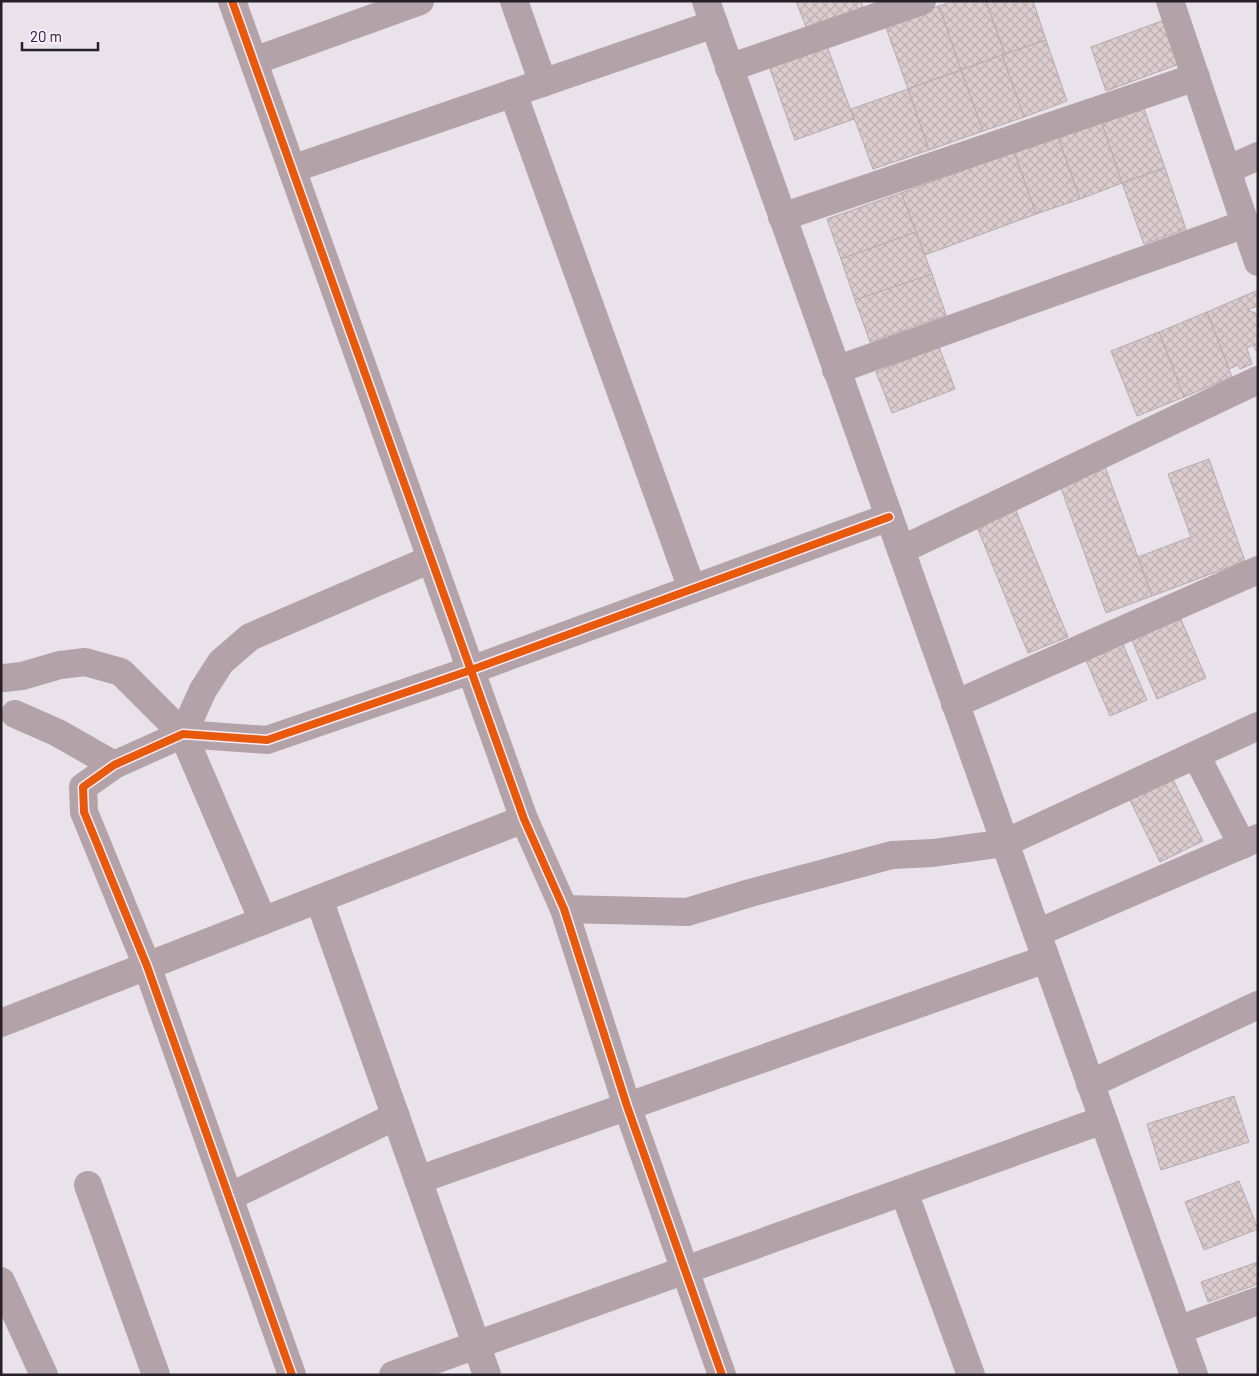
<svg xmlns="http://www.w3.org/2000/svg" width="1259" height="1376" font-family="Barlow,sans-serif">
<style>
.building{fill:url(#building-cross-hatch);stroke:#b3acae}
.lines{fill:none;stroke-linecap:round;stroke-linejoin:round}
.minor{stroke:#b3a2a8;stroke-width:28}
.cycleway-casing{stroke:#f8ecfc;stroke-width:11}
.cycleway{stroke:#e8590c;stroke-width:8}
</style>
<defs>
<pattern id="building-cross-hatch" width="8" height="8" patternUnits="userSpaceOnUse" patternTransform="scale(1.25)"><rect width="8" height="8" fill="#dcccce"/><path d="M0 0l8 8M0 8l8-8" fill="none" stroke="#bdafb1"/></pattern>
</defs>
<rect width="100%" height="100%" fill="#e9e2eb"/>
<g class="building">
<path d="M796 1H861L864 11 808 32Z"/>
<path d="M953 1H986L1005 54 961 70 939 6Z"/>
<path d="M986 1H1033L1046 40 1005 54Z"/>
<path d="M939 6 961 70 908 89 885 25Z"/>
<path d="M1167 19 1182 63 1106 91 1091 47Z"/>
<path d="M1046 40 1067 101 1024 117 1002 55Z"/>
<path d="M827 46 854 119 795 140 769 66Z"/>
<path d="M1002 55 1024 117 983 131 961 70Z"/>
<path d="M961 70 983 131 929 150 908 89Z"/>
<path d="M908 89 929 150 873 169 851 109Z"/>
<path d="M1143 106 1165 168 1122 183 1101 121Z"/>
<path d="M1101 121 1122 183 1080 199 1058 137Z"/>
<path d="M1058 137 1080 199 1036 214 1014 152Z"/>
<path d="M1014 152 1036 214 925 255 901 193Z"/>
<path d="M1165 168 1186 229 1144 244 1122 183Z"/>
<path d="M901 193 916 232 841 259 827 219Z"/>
<path d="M916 232 932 274 855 300 841 259Z"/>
<path d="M932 274 946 315 870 342 855 300Z"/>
<path d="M1258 290V306L1247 310 1258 314V350L1256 351 1253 345 1247 348 1252 364 1240 369 1238 365 1229 369 1207 312Z"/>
<path d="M1207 312 1232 377 1184 397 1159 332Z"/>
<path d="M1159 332 1184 397 1137 416 1111 351Z"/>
<path d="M939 347 955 389 892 413 876 372Z"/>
<path d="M1209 459 1245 561 1152 596 1138 557 1191 537 1168 474Z"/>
<path d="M1103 461 1152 596 1106 613 1057 477Z"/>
<path d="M1012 501 1068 637 1028 653 973 517Z"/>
<path d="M1177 610 1206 678 1157 699 1128 631Z"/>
<path d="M1119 635 1147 700 1110 716 1082 651Z"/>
<path d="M1170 773 1203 841 1160 862 1127 794Z"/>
<path d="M1234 1096 1249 1142 1161 1170 1147 1124Z"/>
<path d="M1239 1181 1258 1229 1204 1250 1185 1202Z"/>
<path d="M1258 1262V1284L1208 1302 1201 1282Z"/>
</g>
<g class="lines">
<g class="minor">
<path d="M232 1 524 819 564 909 627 1106 722 1375"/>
<path d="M514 1 543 83"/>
<path d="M706 1 1194 1375"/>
<path d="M1170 1 1258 262"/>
<path d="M254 61 420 1"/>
<path d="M729 68 922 1"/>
<path d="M513 93 692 589"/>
<path d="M292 169 714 24"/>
<path d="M1227 170 1258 156"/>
<path d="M782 217 1196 77"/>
<path d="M836 370 1245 224"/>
<path d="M901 550 1258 380"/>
<path d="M4 678 22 676 60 665 85 662 121 672 183 734 203 690 221 662 250 637 431 559"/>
<path d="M955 704 1258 570"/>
<path d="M15 714 58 733 114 765"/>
<path d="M183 734 263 921"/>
<path d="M1196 755 1242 845"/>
<path d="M319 899 487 1375"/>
<path d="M564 909 687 912 750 893 892 855 933 853 1005 843 1258 726"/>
<path d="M1037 933 1258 838"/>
<path d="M1 1023 524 819"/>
<path d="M1090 1084 1258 1005"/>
<path d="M418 1180 1046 959"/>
<path d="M88 1185 156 1375"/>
<path d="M904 1192 971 1375"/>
<path d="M229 1197 396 1116"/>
<path d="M1 1281 44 1375"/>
<path d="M1178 1330 1258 1301"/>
<path d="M292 1375 147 966 84 812 83 787 114 765 183 734 267 740 471 670 889 517"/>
<path d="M393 1375 1103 1120"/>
</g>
<defs>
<g id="cycleway">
<path d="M232 1 524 819 564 909 627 1106 722 1375"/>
<path d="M292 1375 147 966 84 812 83 787 114 765 183 734 267 740 471 670 889 517"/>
</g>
</defs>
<use href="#cycleway" class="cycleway-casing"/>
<use href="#cycleway" class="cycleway"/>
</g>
<rect width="1259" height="1376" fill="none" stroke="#262127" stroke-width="5"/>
<path d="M22 42v8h76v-8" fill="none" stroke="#262127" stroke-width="2.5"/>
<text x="30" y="42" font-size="15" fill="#262127" stroke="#f8ecfc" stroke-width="4" paint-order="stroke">20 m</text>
</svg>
